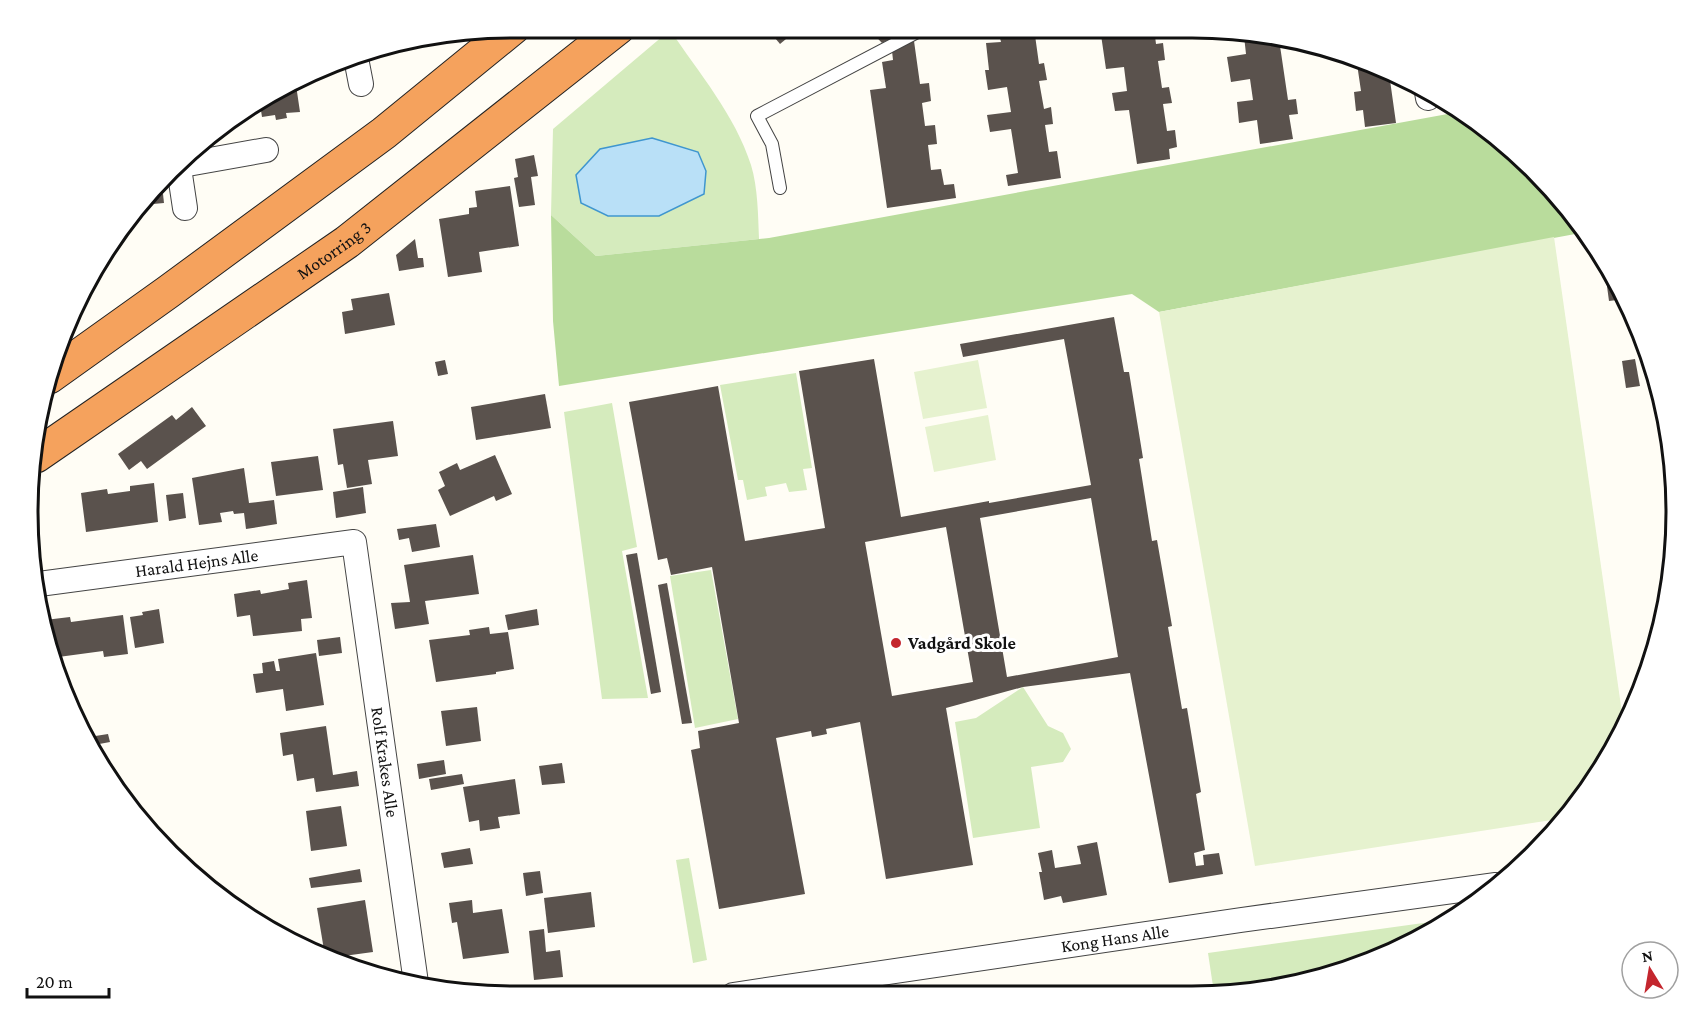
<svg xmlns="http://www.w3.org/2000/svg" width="1704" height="1024" font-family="'Crimson Pro',serif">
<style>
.green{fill:#d5ebbd}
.forest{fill:#b9dc9c}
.pitch{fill:#e6f2cf}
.water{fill:#b9e0f7;stroke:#3f96cf;stroke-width:1.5}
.building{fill:#5a524d;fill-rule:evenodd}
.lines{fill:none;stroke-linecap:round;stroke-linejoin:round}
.lane-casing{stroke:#444;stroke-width:14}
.street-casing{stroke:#444;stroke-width:26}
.highway-casing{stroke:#222;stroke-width:35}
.lane{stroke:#fff;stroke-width:12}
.street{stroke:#fff;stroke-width:24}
.highway{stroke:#f5a25d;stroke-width:33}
.poi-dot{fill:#c4262e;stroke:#fff;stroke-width:2}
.labels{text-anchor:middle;stroke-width:6;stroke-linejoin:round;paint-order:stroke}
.street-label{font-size:18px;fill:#111;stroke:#fff}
.poi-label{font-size:18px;font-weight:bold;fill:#111;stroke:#fff;text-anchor:start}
.rim{fill:none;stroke:#111;stroke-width:3}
</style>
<rect width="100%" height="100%" fill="#fffdf5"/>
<g class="green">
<path d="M670 30C699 73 735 115 751 165 758 188 758 216 759 239L596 256 551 215 553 129Z"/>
<path d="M796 373 812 468 803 469 807 490 789 492 786 483 765 487 767 496 747 500 743 480H738L720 385Z"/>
<path d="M612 403 637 547 622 551 648 698 602 699 564 412Z"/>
<path d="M711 570 738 719 695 728 670 576Z"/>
<path d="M1023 687 1048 726 1063 733 1071 749 1063 762 1031 767 1040 828 973 838 955 722 976 718Z"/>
<path d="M689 858 707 960 693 963 676 860Z"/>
<path d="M1452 919 1435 932 1348 971 1255 993H1214L1208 953Z"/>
</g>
<path class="forest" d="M1464 111 1535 169 1586 232 1159 312 1132 294 559 386 553 321 551 215 596 256 769 238Z"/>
<g class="pitch">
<path d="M1554 237 1624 727 1595 782 1565 818 1255 866 1159 312Z"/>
<path d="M978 360 987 408 923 419 914 372Z"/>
<path d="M988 415 996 460 934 472 925 427Z"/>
</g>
<path class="water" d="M652 138 698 152 706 171 704 194 659 216H608L581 203 576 175 600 149Z"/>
<g class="building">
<path d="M766 27H786L792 34 780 44Z"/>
<path d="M868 28H914L882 43Z"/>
<path d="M1010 28H1034L1039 64 1044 63 1047 80 1039 81 1044 109 1051 107 1053 124 1045 125 1049 152 1057 151 1061 178 1008 186 1006 175 1018 173 1011 129 990 132 987 115 1011 112 1007 87 988 90 985 70H989L986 43 1001 42 999 34Z"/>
<path d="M1100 28H1154L1156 44 1163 43 1165 60 1158 61 1162 88 1169 87 1172 103 1163 104 1167 131 1175 130 1177 147 1169 149 1170 159 1137 164 1129 110 1115 111 1112 93 1127 91 1124 67 1106 69Z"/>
<path d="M1224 28 1279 39 1288 100 1296 99 1298 114 1289 115 1293 139 1260 144 1257 120 1239 123 1237 102 1253 100 1250 79 1231 82 1227 57 1246 54 1244 36 1226 38Z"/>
<path d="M914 41 920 84 929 83 931 101 922 103 925 126 935 125 937 144 928 145 931 170 941 169 944 185 954 184 956 198 887 208 870 90 886 88 882 62 893 60 892 51Z"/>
<path d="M1356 57 1389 73 1396 123 1365 127 1363 110 1356 111 1354 92 1361 91Z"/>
<path d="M296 85 300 112 286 113 287 118 276 120 275 115 262 117 260 104Z"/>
<path d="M534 155 538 176 531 177 535 205 519 207 514 178 518 177 515 159Z"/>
<path d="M510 186 519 246 479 252 482 272 448 277 439 219 469 214V208L477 207 475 191Z"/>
<path d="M163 194 164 203 153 204V195Z"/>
<path d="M415 239 418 258H423L424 267 399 271 396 255Z"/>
<path d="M1603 257 1607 265 1625 299 1609 301Z"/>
<path d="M389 293 395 325 345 334 342 312 353 310 351 299Z"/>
<path d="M1114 317 1124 372H1129L1143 458 1139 459 1152 541 1157 540 1172 626 1168 627 1182 709 1187 708 1201 792 1196 794 1205 850 1194 853 1196 866 1204 865 1203 855 1219 853 1223 874 1169 883 1130 673 1023 687 946 708 973 865 886 879 860 722 826 729 827 734 812 737 811 731 776 738 805 894 719 909 691 750 700 748 698 731 739 723 712 567 671 575 667 558 658 560 629 402 718 386 745 541 825 528 799 371 874 359 901 517 989 501V503L1091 485 1064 339 963 357 960 344ZM1091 498 1118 657 1007 677 980 518ZM946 527 973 682 892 696 865 542Z"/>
<path d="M1635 359 1640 386 1626 388 1622 361Z"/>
<path d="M445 360 448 374 438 376 435 362Z"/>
<path d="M545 394 551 428 476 440 471 407Z"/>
<path d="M192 407 206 426 147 469 141 461 129 470 118 454 172 415 176 420Z"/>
<path d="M393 421 398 456 368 460 372 484 347 488 343 464 338 465 333 429Z"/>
<path d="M495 455 512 494 496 501 494 496 450 516 438 490 445 486 439 472 457 463 460 470Z"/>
<path d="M318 456 323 490 276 496 271 462Z"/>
<path d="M244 468 249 503 274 500 277 524 246 529 244 513 234 514 233 511 220 513 222 522 199 525 192 478Z"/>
<path d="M154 483 158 522 86 532 81 493 107 489 108 494 130 491V486Z"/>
<path d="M363 487 366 513 336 518 333 492Z"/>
<path d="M183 493 186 518 169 521 166 495Z"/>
<path d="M1677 513 1673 557H1672L1666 514Z"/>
<path d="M436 524 440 547 412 552 409 538 399 540 397 529Z"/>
<path d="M637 553 661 692 651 694 626 555Z"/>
<path d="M473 555 479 594 425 601 429 624 395 629 391 603 410 602 404 565Z"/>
<path d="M307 580 312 618 301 619 302 631 253 636 250 615 237 617 234 594 260 590 261 594 289 589 288 583Z"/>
<path d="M667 583 692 723 682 724 658 585Z"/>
<path d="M159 609 164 643 135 648 130 617 143 615 142 612Z"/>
<path d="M537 609 539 625 508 630 505 615Z"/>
<path d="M123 615 128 654 104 657 103 651 51 658 45 620 70 617 71 622Z"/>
<path d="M489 627 490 634 508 632 514 669 496 672V674L436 682 429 640 470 635 469 630Z"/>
<path d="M340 637 342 653 319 656 317 640Z"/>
<path d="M316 653 324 705 286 711 283 689 256 693 253 674 263 673 262 663 274 661 276 671H280L278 659Z"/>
<path d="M477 707 481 741 446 746 441 711Z"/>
<path d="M326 726 333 775 357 771 359 786 316 792 314 778 297 781 293 754 283 756 280 733Z"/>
<path d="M108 734 110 742 94 745 89 737Z"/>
<path d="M444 760 446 774 419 779 417 764Z"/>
<path d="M562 763 565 783 542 785 539 766Z"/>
<path d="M462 774 464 784 431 790 429 779Z"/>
<path d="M515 779 520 814 498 817 500 828 480 831 479 820 469 822 463 787Z"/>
<path d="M341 806 347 846 311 851 306 811Z"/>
<path d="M1097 842 1107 895 1063 903 1061 896 1044 900 1039 872H1042L1038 853 1052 850 1055 868 1081 864 1077 846Z"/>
<path d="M470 848 473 864 444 868 441 853Z"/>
<path d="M360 869 362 882 311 888 309 878Z"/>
<path d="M540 871 543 893 526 896 523 873Z"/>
<path d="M591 892 595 927 548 933 544 898Z"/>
<path d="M365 900 373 952 329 958 325 956 317 908Z"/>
<path d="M472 900 473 913 502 909 509 953 463 959 457 922 452 923 449 903Z"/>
<path d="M544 929 546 952 560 950 563 977 534 980 529 931Z"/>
</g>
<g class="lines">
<defs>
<path id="lane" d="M780 188 772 144 757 116 925 28"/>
<g id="street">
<path d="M355 53 361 84"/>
<path d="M1427 92 1428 98"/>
<path d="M182 165 266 150"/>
<path d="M179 168 185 208"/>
<path id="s1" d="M39 584 354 542 416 983"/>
<path id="s2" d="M733 995 1241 920 1496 885"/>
</g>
<g id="highway">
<path d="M49 377 168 292 384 133 514 27"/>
<path id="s3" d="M36 456 347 242 619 27"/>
</g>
</defs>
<use href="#lane" class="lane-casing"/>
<use href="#street" class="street-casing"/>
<use href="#highway" class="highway-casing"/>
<use href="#lane" class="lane"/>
<use href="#street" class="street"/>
<use href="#highway" class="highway"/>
</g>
<circle class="poi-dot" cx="896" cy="643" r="6"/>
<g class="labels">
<g class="street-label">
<text dy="6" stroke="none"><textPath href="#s3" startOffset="362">Motorring 3</textPath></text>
<text dy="6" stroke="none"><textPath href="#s1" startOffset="159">Harald Hejns Alle</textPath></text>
<text dy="6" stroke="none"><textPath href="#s1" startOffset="540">Rolf Krakes Alle</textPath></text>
<text dy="6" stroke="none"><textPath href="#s2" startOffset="386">Kong Hans Alle</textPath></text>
</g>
<g class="poi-label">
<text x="908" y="649">Vadgård Skole</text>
</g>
</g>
<path d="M0 0H1704V1024H0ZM512 38H1192A474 474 0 0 1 1666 512V512A474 474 0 0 1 1192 986H512A474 474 0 0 1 38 512V512A474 474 0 0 1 512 38Z" fill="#fff" fill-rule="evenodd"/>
<path class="rim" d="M512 38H1192A474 474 0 0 1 1666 512V512A474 474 0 0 1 1192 986H512A474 474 0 0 1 38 512V512A474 474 0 0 1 512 38Z"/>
<g transform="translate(1650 970) rotate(349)"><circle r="28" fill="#ffffff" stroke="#a0a0a0" stroke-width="1.5"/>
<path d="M0-4.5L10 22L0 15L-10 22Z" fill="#c4262e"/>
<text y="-9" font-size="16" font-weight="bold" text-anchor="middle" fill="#111111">N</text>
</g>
<path d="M27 988v9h82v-9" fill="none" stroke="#111111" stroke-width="3"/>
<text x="36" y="988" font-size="18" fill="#111111" stroke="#ffffff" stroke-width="4.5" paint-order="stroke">20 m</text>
</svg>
